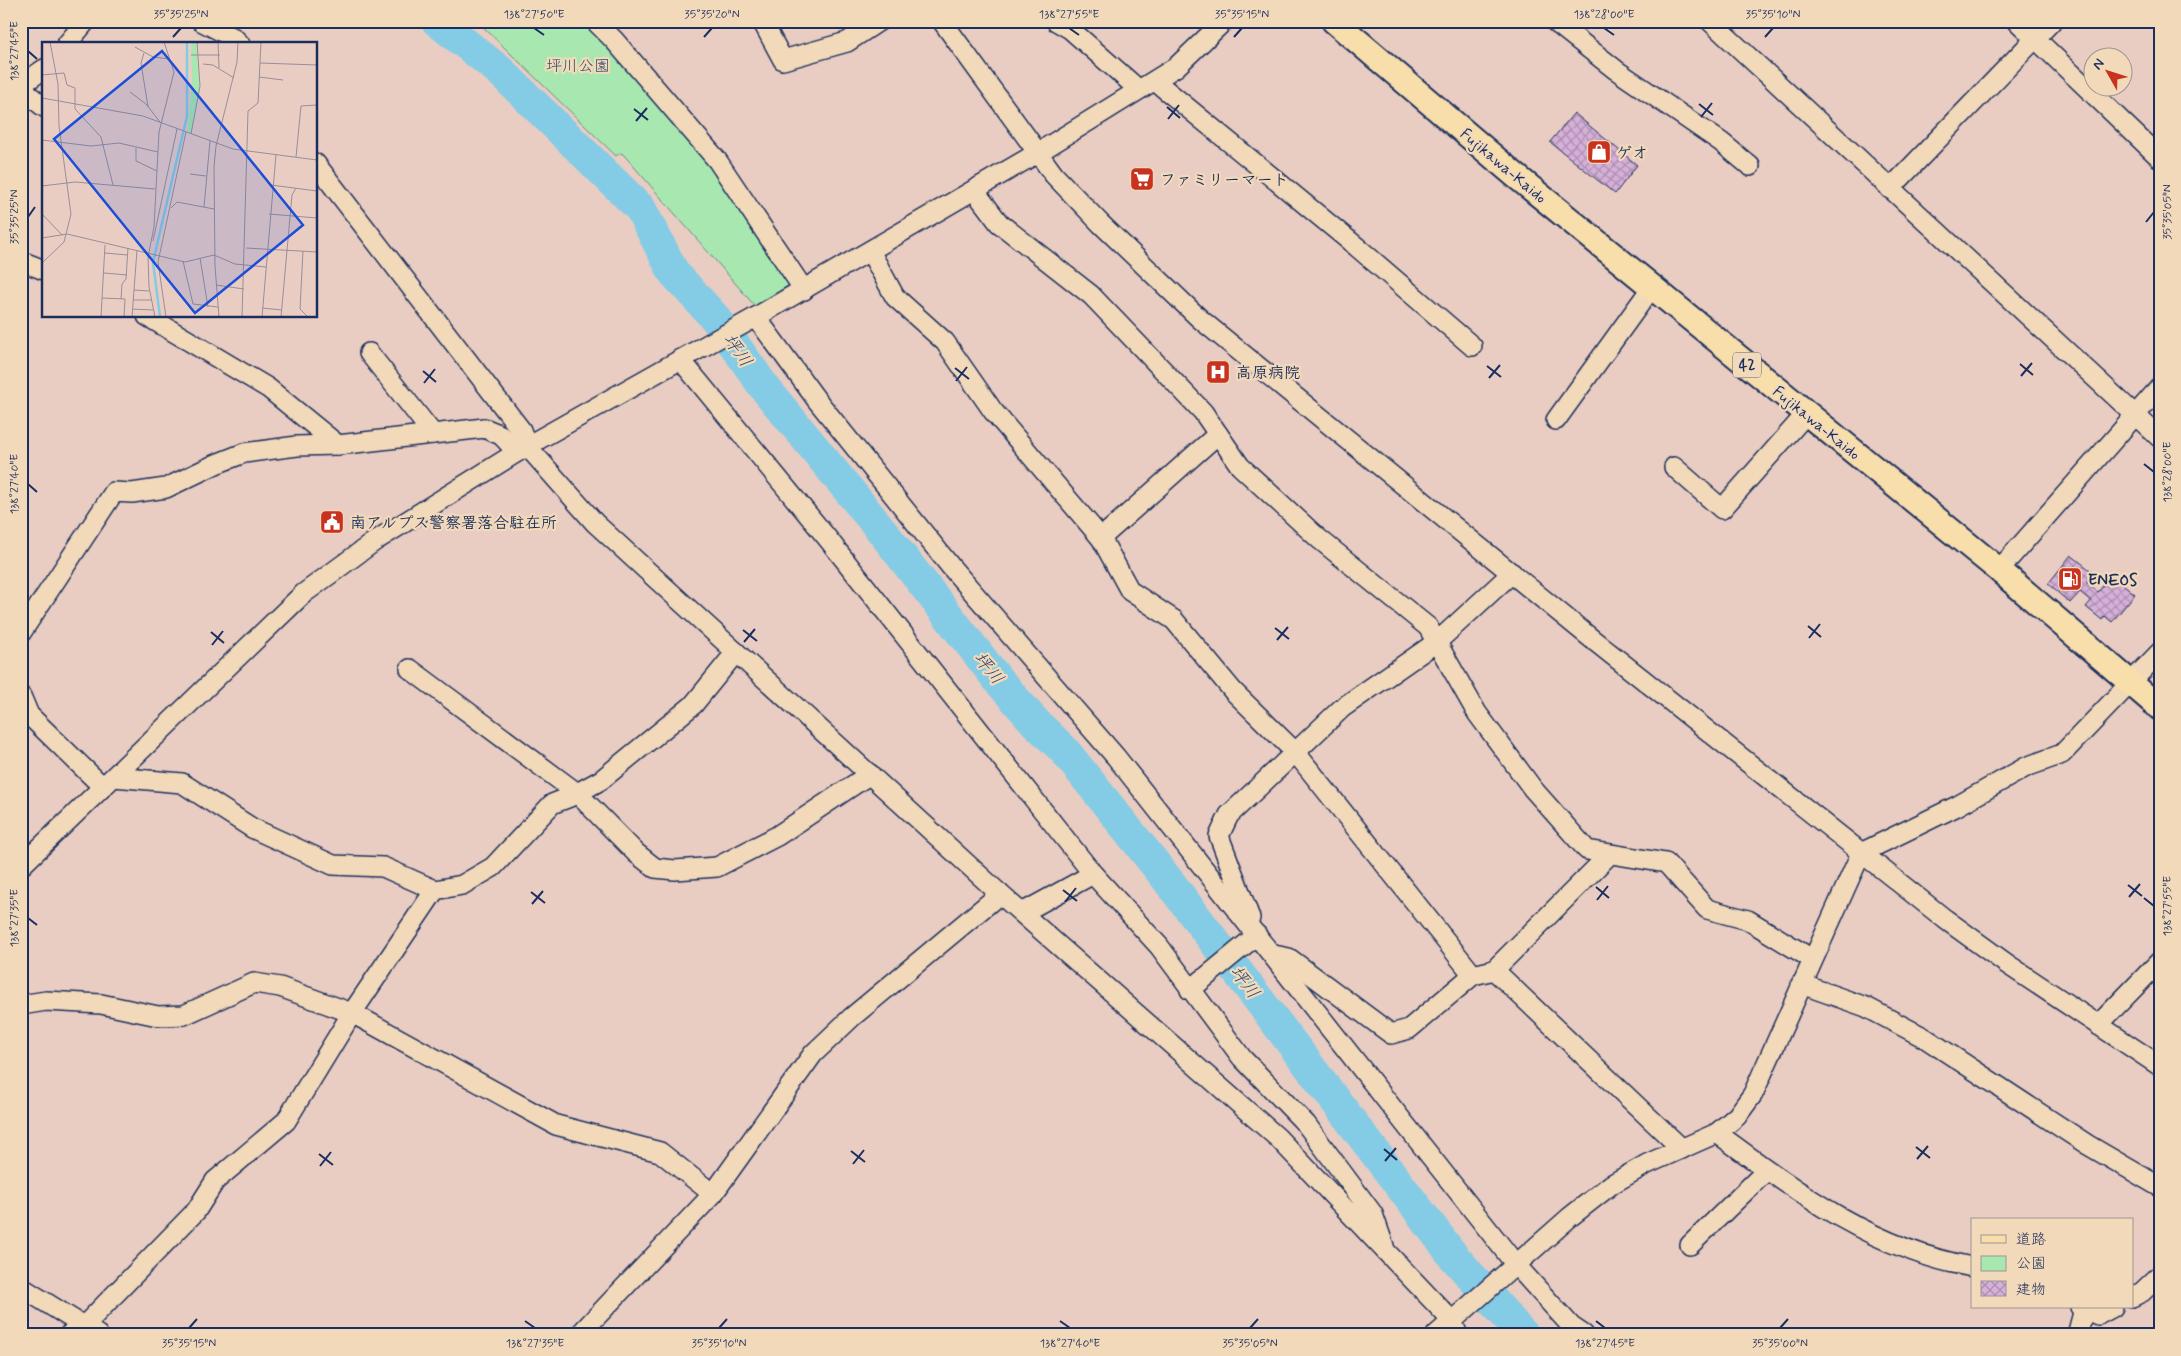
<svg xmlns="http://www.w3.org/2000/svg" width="2181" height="1356" font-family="Mynerve,'Klee One',sans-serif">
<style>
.park{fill:#a8e8b0;stroke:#628c87}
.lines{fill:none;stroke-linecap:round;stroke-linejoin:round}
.river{stroke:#84cbe5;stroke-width:32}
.building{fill:url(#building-cross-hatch);stroke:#1b2f5e}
.minor-casing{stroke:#1b2f5e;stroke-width:22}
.major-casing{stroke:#1b2f5e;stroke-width:28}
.minor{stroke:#f2d9b9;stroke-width:19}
.major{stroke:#f8deab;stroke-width:24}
.ticks{fill:none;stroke:#1b2f5e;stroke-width:2}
.labels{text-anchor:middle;stroke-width:4.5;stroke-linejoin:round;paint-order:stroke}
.shield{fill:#f2d9b9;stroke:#5c6279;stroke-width:1}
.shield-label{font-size:15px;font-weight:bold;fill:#1b2f5e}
.park-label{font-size:16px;fill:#304b6a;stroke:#f2d9b9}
.poi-label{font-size:16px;font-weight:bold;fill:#1b2f5e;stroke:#f2d9b9;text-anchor:start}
.street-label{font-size:16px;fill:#1b2f5e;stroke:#f2d9b9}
.water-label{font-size:18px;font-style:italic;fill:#2b4672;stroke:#f2d9b9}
.inset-river{fill:none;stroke:#84cbe5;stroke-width:2.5}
.inset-road{fill:none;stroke:#978e9a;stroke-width:1}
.view{fill:#1d4ed8;fill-opacity:0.15;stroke:#1d4ed8;stroke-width:2.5}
.inset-edge{fill:none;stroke:#1b2f5e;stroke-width:2.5}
.neatline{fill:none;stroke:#1b2f5e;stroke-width:2}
.ticks-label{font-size:12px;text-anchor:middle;fill:#1b2f5e}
</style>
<defs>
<pattern id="building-cross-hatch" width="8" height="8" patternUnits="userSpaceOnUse" patternTransform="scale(1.25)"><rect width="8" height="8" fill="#d6b0d8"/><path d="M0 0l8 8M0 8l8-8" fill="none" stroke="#ad90b2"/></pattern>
</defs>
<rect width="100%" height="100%" fill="#eacdc2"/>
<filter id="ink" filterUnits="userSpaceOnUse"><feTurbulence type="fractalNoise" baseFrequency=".02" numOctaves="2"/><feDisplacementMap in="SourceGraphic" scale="10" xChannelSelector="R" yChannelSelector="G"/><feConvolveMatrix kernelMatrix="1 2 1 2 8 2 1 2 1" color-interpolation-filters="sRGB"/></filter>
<g filter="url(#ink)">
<path class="park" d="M477 21H589L715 162 794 282 755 306 623 154 620 153 616 156Z"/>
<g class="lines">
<path class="river" d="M437 21 500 71 640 208 674 273 717 320 764 387 878 526 999 681 1034 721 1064 750 1167 879 1455 1258 1523 1335"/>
</g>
<g class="building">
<path d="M1574 113 1637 165 1615 194 1550 142Z"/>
<path d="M2071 555 2094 573 2087 583 2098 592 2112 575 2135 594 2112 622 2105 616 2102 620 2086 607 2091 601 2080 592 2070 603 2048 584Z"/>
</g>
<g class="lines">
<defs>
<g id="minor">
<path d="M201 21 234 38 240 44"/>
<path d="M595 21 614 40 717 160 804 290"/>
<path d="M762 21 783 60 847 42 879 21"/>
<path d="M942 21 1054 175 1101 224 1200 319 1592 639 1945 919 2007 964 2160 1066"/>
<path d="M1056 21 1070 29 1138 89"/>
<path d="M1554 21 1616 70 1721 142 1750 166"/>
<path d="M1710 21 2160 438"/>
<path d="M2017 21 2160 158"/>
<path d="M67 44 86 21"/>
<path d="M1155 81 1357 247 1472 346"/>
<path d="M21 85 44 69"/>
<path d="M21 89 44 107"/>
<path d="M316 164 521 430 527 446 595 523 1000 894 1278 1138 1452 1321 1458 1335"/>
<path d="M1890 189 2052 21"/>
<path d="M974 190 999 223 1091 295 1203 412 1240 466 1318 538 1428 627 1477 713 1533 789 1587 850 1666 863 1707 909 1748 920 1812 959"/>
<path d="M870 251 895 297 945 342 993 411 1101 538 1130 591 1174 620 1233 691 1296 753 1473 975"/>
<path d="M21 261 44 270"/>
<path d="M147 316 268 388 338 445"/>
<path d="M756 317 816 399 951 567 1116 757 1516 1265 1572 1327 1584 1335"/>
<path d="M369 353 433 434"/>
<path d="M680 359 828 539 1093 874 1159 946 1242 1058 1306 1124 1373 1214 1384 1246"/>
<path d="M1556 420 1652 287"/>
<path d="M1674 467 1722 509 1806 414"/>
<path d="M1101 538 1218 434"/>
<path d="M1999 570 2160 387"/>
<path d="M21 633 114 492 132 493 166 488 216 464 244 453 297 446 338 445 484 428 501 435 517 452"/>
<path d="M410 669 577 793 636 853 655 868 675 870 717 867 777 836 870 774"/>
<path d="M21 696 29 715 103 787"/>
<path d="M114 777 182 783 252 828 333 865 383 867 435 890"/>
<path d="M21 866 303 594 375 541 527 446 756 317 1039 152 1176 67 1224 21"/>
<path d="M1022 913 1093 874"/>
<path d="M1250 918 1219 836 1229 815 1342 708 1438 641 1512 573"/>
<path d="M1274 955 1289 958 1391 1034 1409 1029 1473 975 1494 970 1610 854"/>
<path d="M1494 970 1682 1149"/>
<path d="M1801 984 1866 1007 1925 1038 2088 1145 2160 1187"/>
<path d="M1190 990 1257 935"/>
<path d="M21 1005 46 1001 101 1004 158 1016 184 1015 254 983 280 987 352 1013 556 1125 660 1152 713 1194"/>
<path d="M2098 1025 2160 961"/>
<path d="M1717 1133C1797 1192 1872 1249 1972 1267"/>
<path d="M1690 1245 1767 1170"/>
<path d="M21 1287 98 1335"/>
<path d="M2132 1297 2142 1292 2160 1275"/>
<path d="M2080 1307 2098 1315 2113 1307"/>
<path d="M69 1335 84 1326 196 1211 215 1181 286 1121 352 1013 435 890 462 885 493 867 552 804 570 797 601 780 693 705 736 652"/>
<path d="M579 1335 713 1194 813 1054 852 1017 1000 894"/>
<path d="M1436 1335 1570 1217 1612 1184 1647 1164 1717 1133 1737 1116 1753 1094 1861 853 1957 806 2026 767 2062 754 2160 652"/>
<path d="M2077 1335 2084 1309"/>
</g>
<path id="major" d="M1334 21 1516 176 1999 570 2160 708"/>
</defs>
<use href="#minor" class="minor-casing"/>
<use href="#major" class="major-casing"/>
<use href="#minor" class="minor"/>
<use href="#major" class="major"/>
</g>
</g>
<path class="ticks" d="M534 28 544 35M1069 28 1079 35M1604 28 1614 35M173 37 181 28M704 37 712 28M1234 37 1242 28M1765 37 1773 28M28 51 37 59M1699 104 1713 115M1167 107 1180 118M634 109 648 120M1701 117 1712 103M1168 119 1179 105M636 121 647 108M28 217 35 207M2146 222 2154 212M2020 364 2033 375M1487 366 1501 377M955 368 969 379M423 371 436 382M2021 376 2032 363M1489 378 1500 365M956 381 967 367M424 383 435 369M2144 464 2154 472M28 484 37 492M1808 626 1821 637M1275 628 1289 639M743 630 757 641M211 632 224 643M1809 638 1820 624M1277 640 1288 627M744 642 755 629M212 645 223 631M2128 885 2142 896M1596 887 1609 898M1063 890 1077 901M531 892 545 903M2129 897 2140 884M2144 898 2154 906M1597 900 1608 886M1065 902 1076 888M532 904 543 891M28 918 37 925M1916 1147 1930 1158M1384 1149 1397 1160M851 1151 865 1162M319 1154 333 1165M1917 1159 1928 1146M1385 1161 1396 1148M853 1164 864 1150M320 1166 331 1152M525 1321 535 1328M1060 1321 1070 1328M1596 1321 1605 1328M189 1328 197 1319M719 1328 727 1319M1250 1328 1258 1319M1780 1328 1788 1319"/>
<defs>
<symbol id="shop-square" viewBox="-11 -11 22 22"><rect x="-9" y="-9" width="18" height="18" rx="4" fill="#c8321e" stroke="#f2d9b9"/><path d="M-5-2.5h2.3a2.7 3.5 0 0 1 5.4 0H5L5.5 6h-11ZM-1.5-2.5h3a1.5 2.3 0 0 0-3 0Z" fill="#fff"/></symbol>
<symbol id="supermarket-square" viewBox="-11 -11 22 22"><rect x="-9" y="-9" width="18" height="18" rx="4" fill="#c8321e" stroke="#f2d9b9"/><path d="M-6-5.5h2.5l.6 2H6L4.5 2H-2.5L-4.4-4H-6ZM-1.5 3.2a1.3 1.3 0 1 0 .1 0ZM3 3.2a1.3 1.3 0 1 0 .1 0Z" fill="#fff"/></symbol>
<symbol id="hospital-square" viewBox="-11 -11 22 22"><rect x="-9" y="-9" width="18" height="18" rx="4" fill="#c8321e" stroke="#f2d9b9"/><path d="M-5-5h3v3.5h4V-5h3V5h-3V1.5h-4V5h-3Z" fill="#fff"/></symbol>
<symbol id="civic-square" viewBox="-11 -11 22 22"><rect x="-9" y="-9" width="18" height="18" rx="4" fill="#c8321e" stroke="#f2d9b9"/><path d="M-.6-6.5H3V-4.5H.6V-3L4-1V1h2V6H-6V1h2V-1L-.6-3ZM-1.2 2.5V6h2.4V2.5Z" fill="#fff"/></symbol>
<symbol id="fuel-square" viewBox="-11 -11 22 22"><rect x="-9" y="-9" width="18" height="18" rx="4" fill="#c8321e" stroke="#f2d9b9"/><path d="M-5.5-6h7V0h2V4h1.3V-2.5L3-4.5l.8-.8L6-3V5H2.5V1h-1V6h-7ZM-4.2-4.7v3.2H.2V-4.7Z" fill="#fff"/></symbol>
</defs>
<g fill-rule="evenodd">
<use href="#shop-square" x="1585" y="138" width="28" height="28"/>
<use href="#supermarket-square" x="1128" y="165" width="28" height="28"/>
<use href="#hospital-square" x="1204" y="358" width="28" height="28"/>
<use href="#civic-square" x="318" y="508" width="28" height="28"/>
<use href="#fuel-square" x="2056" y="565" width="28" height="28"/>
</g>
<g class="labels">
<rect class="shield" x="1733" y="352.5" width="28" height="25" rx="4"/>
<g class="shield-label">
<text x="1747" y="370">42</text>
</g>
<g class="park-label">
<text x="578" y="71">坪川公園</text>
</g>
<g class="poi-label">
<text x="1616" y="158">ゲオ</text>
<text x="1160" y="185">ファミリーマート</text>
<text x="1236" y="378">高原病院</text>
<text x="350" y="528">南アルプス警察署落合駐在所</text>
<text x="2088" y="585">ENEOS</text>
</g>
<g class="street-label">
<text transform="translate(1504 165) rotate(40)" y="6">Fujikawa-Kaido</text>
<text transform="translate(1817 422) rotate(39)" y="6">Fujikawa-Kaido</text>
</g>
<g class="water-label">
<text transform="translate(738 350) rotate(55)" y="6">坪川</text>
<text transform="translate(989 668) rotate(51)" y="6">坪川</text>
<text transform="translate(1245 982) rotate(53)" y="6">坪川</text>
</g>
</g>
<g transform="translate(42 42)">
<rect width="275" height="275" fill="#eacdc2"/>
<path d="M149 0H154L158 45 149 91 145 89 150 40Z" fill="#a8e8b0"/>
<path class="inset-river" d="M118 275 111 220 145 74V0"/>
<path class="inset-road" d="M176 0 177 26M93 5 111 15 128 17M102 11 99 21 106 65M149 13H178M218 21 275 23M161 22 171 23 192 36M0 33 22 31 25 43 33 46V67L59 95 71 143M217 35 241 38M88 50 104 62 118 80M0 56 101 74 191 107 275 118M149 92 158 44 155 0M0 98 49 104 77 101 116 110M94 106V119L115 129M254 115 259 64 275 63M148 132 164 134M229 143 275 149M0 144 33 140 113 147M162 165 168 99M129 166 135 160 172 167M0 172 20 193M227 172 275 176M0 196 25 192 143 220 172 213 193 222 224 225M111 199 135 87M204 206 275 210M261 209 258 267 266 275M63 211 86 213M158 216 166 265M141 219 151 262 176 265M0 221 22 200 29 172 17 84 16 42 8 0M62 231 85 233M174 243 202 247M92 248 107 249M60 256 83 257 82 275M79 257 80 242 84 237 86 206M91 258H109M220 266 240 268M90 267 111 268M11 275H27M59 275 63 203M90 275 95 208M113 275 107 245 106 215 112 185 117 90 132 30 122 0M124 275 116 220 144 90M159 275H214M177 275 173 224 172 125 174 104 195 20 196 0M200 275 206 69 216 61 219 0M220 275 234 113M239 275 250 153 254 146"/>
<path class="view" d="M120 9 261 183 153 271 12 97Z"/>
<rect width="275" height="275" class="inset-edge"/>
</g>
<rect width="2181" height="1356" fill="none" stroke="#f2d9b9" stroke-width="55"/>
<rect x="1971" y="1218" width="162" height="90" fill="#f2d9b9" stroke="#9c9595"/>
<rect x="1981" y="1235" width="25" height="8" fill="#f8deab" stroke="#9c9595"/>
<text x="2016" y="1244" font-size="15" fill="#1b2f5e">道路</text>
<rect x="1981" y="1256" width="25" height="15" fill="#a8e8b0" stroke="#9c9595"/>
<text x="2016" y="1268" font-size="15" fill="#1b2f5e">公園</text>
<rect x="1981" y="1281" width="25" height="15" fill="url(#building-cross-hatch)" stroke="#9c9595"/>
<text x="2016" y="1294" font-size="15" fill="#1b2f5e">建物</text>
<g transform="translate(2108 72) rotate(309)"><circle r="24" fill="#f2d9b9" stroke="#9c9595"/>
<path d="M0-4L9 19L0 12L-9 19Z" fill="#c8321e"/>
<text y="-8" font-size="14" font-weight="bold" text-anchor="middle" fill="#1b2f5e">N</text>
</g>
<rect x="28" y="28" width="2126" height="1300" class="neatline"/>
<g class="ticks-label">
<text x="181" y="18">35°35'25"N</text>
<text x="534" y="18">138°27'50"E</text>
<text x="712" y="18">35°35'20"N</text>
<text x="1069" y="18">138°27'55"E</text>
<text x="1242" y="18">35°35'15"N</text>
<text x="1604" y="18">138°28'00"E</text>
<text x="1773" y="18">35°35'10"N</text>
<text transform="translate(14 51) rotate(-90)" y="4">138°27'45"E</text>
<text transform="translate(2167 212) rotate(-90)" y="4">35°35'05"N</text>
<text transform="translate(14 217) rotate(-90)" y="4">35°35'25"N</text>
<text transform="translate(2167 472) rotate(-90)" y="4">138°28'00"E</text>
<text transform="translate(14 484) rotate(-90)" y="4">138°27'40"E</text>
<text transform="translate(2167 906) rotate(-90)" y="4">138°27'55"E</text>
<text transform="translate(14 918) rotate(-90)" y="4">138°27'35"E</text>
<text x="189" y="1347">35°35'15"N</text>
<text x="535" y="1347">138°27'35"E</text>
<text x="719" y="1347">35°35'10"N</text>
<text x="1070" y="1347">138°27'40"E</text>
<text x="1250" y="1347">35°35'05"N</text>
<text x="1605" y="1347">138°27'45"E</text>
<text x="1780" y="1347">35°35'00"N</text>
</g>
</svg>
